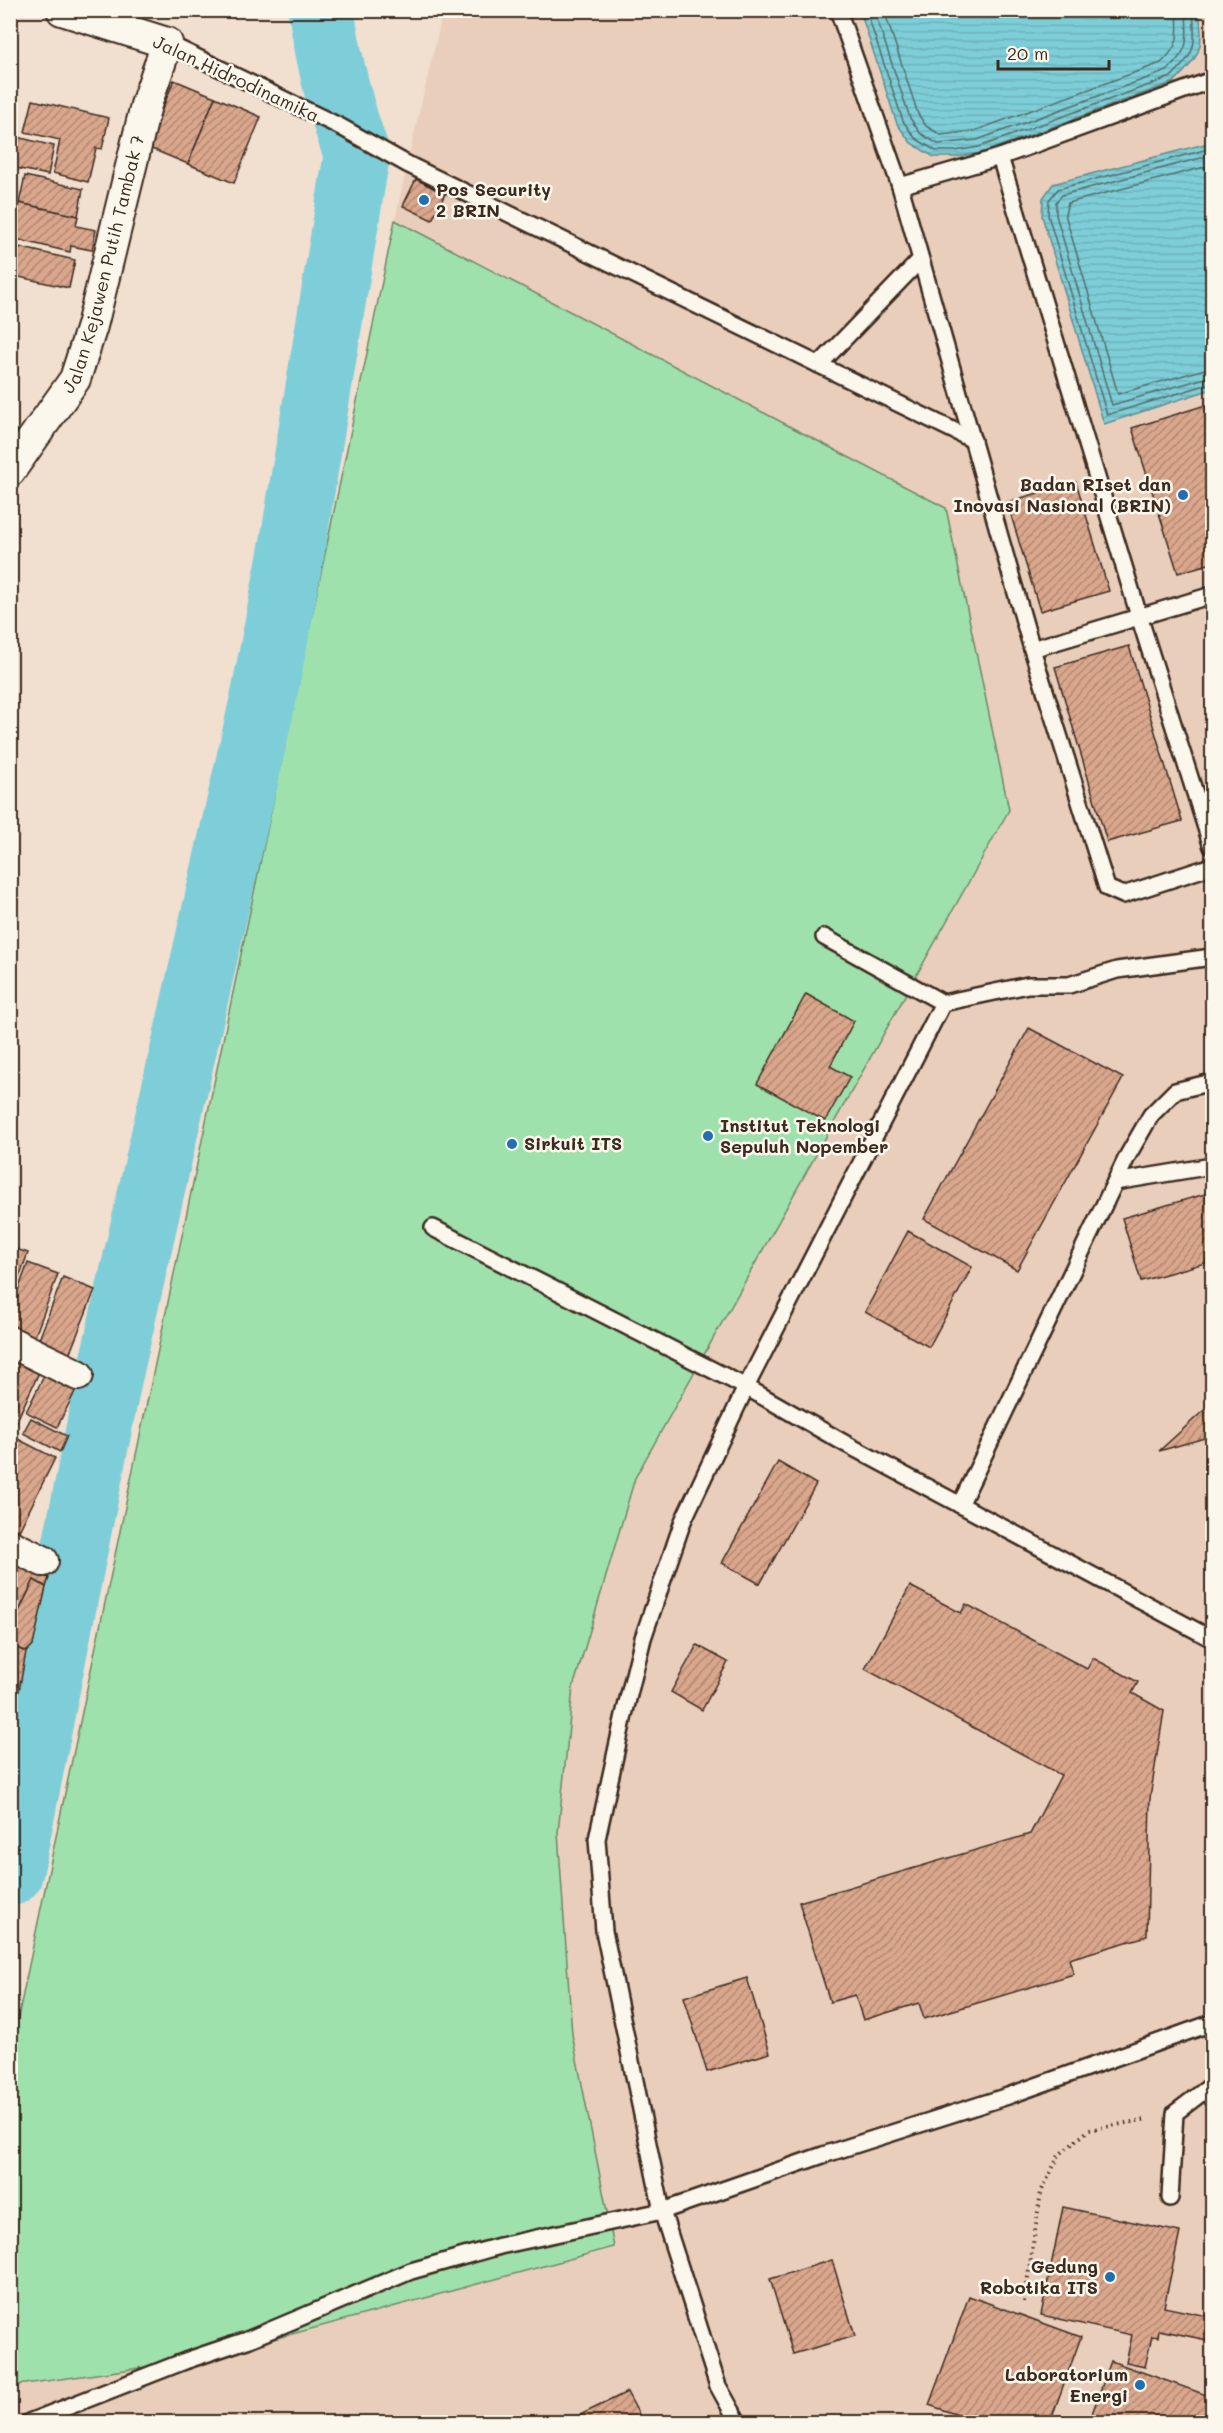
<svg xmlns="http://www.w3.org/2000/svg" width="1223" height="2433" font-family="Mali,sans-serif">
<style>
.built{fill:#eacebc}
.grass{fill:#9fe1ac;stroke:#6d8665;stroke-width:1.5}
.water{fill:url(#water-rules);stroke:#638c8e;stroke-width:1.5}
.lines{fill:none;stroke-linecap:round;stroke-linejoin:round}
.shore{stroke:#556c68;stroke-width:1.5}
.river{stroke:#7dced8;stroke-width:66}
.building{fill:url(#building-hatch);stroke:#3b2a1e;stroke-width:1.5}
.service-casing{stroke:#3b2a1e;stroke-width:20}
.minor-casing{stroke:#3b2a1e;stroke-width:34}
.path{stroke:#3b2a1e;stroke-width:4;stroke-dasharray:1.5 4.5;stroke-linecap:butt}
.service{stroke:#fbf7ec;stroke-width:15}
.minor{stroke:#fbf7ec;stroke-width:30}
.poi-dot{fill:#1f6fb2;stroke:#fbf7ec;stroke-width:2}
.labels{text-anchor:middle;stroke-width:5;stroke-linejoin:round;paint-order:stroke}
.street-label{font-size:18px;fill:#3b2a1e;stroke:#fbf7ec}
.poi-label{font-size:18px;font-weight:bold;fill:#3b2a1e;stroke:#fbf7ec;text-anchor:start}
</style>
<defs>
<pattern id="water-rules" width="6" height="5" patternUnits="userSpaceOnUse" patternTransform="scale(1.5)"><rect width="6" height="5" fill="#7dced8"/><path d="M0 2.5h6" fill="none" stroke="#6db1b9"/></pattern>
<pattern id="building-hatch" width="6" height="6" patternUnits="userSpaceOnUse" patternTransform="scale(1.5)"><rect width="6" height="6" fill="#daa78d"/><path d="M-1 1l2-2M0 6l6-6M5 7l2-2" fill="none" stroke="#b28873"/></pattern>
</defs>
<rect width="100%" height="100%" fill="#f1dfd0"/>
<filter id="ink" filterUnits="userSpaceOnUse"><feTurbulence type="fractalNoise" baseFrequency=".0167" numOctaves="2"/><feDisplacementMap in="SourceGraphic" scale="12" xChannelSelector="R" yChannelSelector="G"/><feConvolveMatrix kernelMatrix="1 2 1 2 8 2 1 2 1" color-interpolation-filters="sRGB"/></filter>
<g filter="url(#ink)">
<path class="built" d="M443 11H1212V2422H11V2051L407 164Z"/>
<path class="grass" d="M395 220 946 508 1009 810 635 1478 573 1688 558 1833 572 2034 614 2247 196 2360 11 2386V2051Z"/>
<g class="water">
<path d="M860 11H1199C1204 48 1201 55 1174 82L981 153 956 157H934L911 143 897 124Z"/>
<path d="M1212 142V389L1104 424 1042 216 1043 198 1053 184Z"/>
</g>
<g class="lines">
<g class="shore">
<path d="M866 10 903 121 915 138 936 151H955L979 147 1171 77C1198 51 1195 46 1193 10"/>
<path d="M874 10 910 118 920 133 938 144 977 140 1167 71C1191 47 1187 42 1186 10"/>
<path d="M884 10 918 114 926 126 941 135 974 131 1161 63C1181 44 1178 36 1177 10"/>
<path d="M1212 148 1058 189 1049 200 1048 215 1107 415 1212 383"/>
<path d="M1212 155 1062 195 1056 202V215L1112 405 1212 376"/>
<path d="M1212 165 1068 203 1065 214 1118 394 1212 367"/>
</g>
<path class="river" d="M10 1873 109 1378 264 695 292 549 357 154C339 107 329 60 321 10"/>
</g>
<g class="building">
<path d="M174 80 215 97 188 164 147 147Z"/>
<path d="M215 97 261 117 234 183 188 164Z"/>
<path d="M33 100 109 118 102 149 96 148 88 182 53 173 60 140 25 132Z"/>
<path d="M17 137 54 146 48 175 11 167Z"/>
<path d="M25 176 83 189 78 216 19 203Z"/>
<path d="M416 179 445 194 432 220 403 206Z"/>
<path d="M19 203 78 216 76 226 96 230 92 250 71 246 70 252 11 238Z"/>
<path d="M10 245 75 260 69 288 10 275Z"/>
<path d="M1212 403V563L1178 573 1132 428Z"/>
<path d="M1076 482 1109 591 1040 611 1007 502Z"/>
<path d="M1129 646 1182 821 1107 842 1055 667Z"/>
<path d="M806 994 854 1021 830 1066 850 1077 825 1121 757 1084Z"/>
<path d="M1029 1028 1123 1078 1017 1270 924 1219Z"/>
<path d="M1212 1192V1261L1141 1281 1122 1218Z"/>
<path d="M908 1231 972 1267 929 1347 865 1312Z"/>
<path d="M10 1247 28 1253 10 1302Z"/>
<path d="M28 1263 58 1274 34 1339 10 1330V1312Z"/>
<path d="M63 1277 95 1290 69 1355 38 1342Z"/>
<path d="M14 1358 40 1370 13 1429 10 1428V1366Z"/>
<path d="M46 1372 77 1388 57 1427 26 1412Z"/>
<path d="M1212 1403V1436L1159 1451Z"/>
<path d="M31 1418 67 1436 60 1452 23 1433Z"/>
<path d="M10 1435 55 1458 18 1533 10 1530Z"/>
<path d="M778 1462 816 1484 760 1584 722 1563Z"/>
<path d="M10 1563 49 1578 46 1587 34 1580 10 1630Z"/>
<path d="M34 1580 46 1587 33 1645 26 1652 10 1645V1630Z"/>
<path d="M910 1586 961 1613 966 1604 1087 1669 1093 1658 1138 1682 1132 1693 1164 1711 1150 1798 1147 1936 1069 1959 1074 1974 924 2019 919 2003 863 2020 855 1995 830 2002 799 1902 1030 1834 1061 1775 865 1669Z"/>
<path d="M10 1645 26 1652 19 1691 10 1706Z"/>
<path d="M697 1645 728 1662 702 1710 671 1692Z"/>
<path d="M747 1978 770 2053 707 2072 684 1997Z"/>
<path d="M1063 2207 1180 2232 1164 2307 1212 2317V2341L1159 2330 1158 2337 1152 2336 1145 2367 1126 2363 1132 2335 1041 2315Z"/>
<path d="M832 2260 855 2336 793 2354 770 2279Z"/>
<path d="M969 2296 1081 2337 1050 2422H978L929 2405Z"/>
<path d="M1111 2361 1212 2397V2422H1089Z"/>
<path d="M627 2392 643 2422H566Z"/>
</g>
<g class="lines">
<defs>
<g id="service">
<path d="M838 10 900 186 1032 649 1107 888 1123 895 1212 866"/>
<path d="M167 43 341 127 407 164 973 440"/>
<path d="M1000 157 1139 616 1212 847"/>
<path d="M900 186 1000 157 1212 80"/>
<path d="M819 365 920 260"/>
<path d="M1032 649 1212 595"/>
<path d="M824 937 943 1003"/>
<path d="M1115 1182 1212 1166"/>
<path d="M433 1228 746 1387 846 1444 1212 1639"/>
<path d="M960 1505 1128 1155 1151 1115 1175 1091 1208 1083 1212 1084"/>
<path d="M1170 2198 1175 2113 1212 2085"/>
<path d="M29 2422 185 2361 247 2340 411 2271 500 2246 662 2211 823 2155 1008 2096 1212 2023"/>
<path d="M738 2422 718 2386 662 2211 604 1931 597 1839 624 1715 643 1638 683 1521 746 1387 943 1003 1028 985H1069L1117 970 1212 957"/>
</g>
<g id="minor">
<path id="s1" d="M10 471 75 379 92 326 146 105 167 43 62 10"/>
<path d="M10 1342 78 1375"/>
<path d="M10 1545 43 1561"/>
</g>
</defs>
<use href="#service" class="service-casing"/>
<use href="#minor" class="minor-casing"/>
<path class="path" d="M1024 2302 1041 2192 1059 2155 1089 2130 1148 2119"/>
<use href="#service" class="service"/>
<use href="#minor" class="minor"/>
</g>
</g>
<g class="poi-dot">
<circle cx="424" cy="200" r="6"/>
<circle cx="1183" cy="495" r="6"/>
<circle cx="708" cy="1136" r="6"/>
<circle cx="512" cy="1144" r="6"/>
<circle cx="1110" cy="2277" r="6"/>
<circle cx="1140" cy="2385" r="6"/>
</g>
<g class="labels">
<g class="street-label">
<text transform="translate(236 79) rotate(25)" y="6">Jalan Hidrodinamika</text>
<text dy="6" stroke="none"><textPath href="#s1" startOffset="231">Jalan Kejawen Putih Tambak 7</textPath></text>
</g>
<g class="poi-label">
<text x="436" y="196">Pos Security<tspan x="436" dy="21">2 BRIN</tspan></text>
<text x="1171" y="491" text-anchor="end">Badan RIset dan<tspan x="1171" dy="21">Inovasi Nasional (BRIN)</tspan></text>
<text x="720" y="1132">Institut Teknologi<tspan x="720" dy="21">Sepuluh Nopember</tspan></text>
<text x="524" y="1150">Sirkuit ITS</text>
<text x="1098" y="2273" text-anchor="end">Gedung<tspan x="1098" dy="21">Robotika ITS</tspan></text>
<text x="1128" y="2381" text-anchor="end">Laboratorium<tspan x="1128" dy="21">Energi</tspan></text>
</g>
</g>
<rect width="1223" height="2433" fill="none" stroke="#fbf7ec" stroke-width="36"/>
<rect x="18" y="18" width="1187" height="2397" fill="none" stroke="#3b2a1e" stroke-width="2" filter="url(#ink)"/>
<path d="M998 60v9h111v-9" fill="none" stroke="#3b2a1e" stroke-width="3"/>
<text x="1007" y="60" font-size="18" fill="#3b2a1e" stroke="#fbf7ec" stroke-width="4.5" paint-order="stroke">20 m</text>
</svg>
